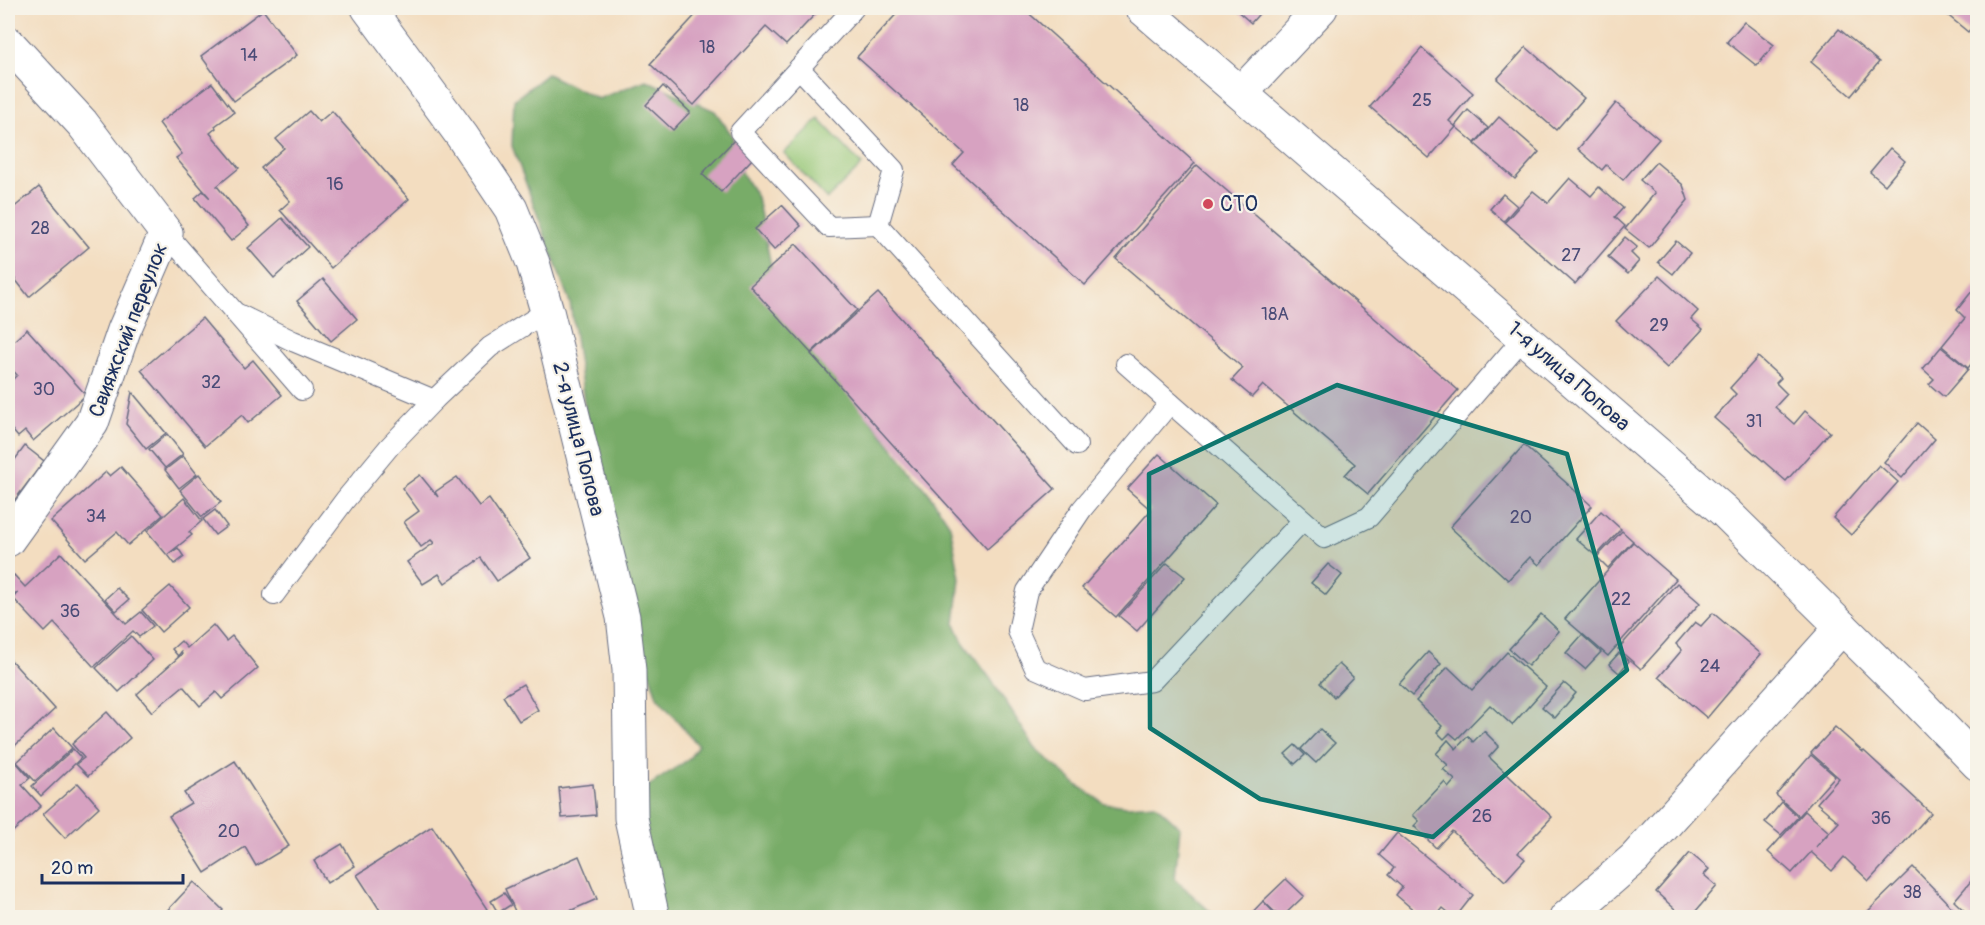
<svg xmlns="http://www.w3.org/2000/svg" width="1985" height="925" font-family="Pangolin,sans-serif">
<style>
.green{fill:#96c777;stroke:#587b6a;stroke-width:1.5}
.forest{fill:#78ac68;stroke:#4a6e63;stroke-width:1.5}
.building{fill:#d7a2c1}
.lines{fill:none;stroke-linecap:round;stroke-linejoin:round}
.lane-casing{stroke:#676c80;stroke-width:22}
.street-casing{stroke:#676c80;stroke-width:35}
.lane{stroke:#fff;stroke-width:20}
.street{stroke:#fff;stroke-width:33}
.marked{fill:#0f766e;fill-opacity:0.2;stroke:#0f766e;stroke-width:4.5;stroke-linejoin:round}
.poi-dot{fill:#d1495b;stroke:#f7f3e8;stroke-width:2}
.labels{text-anchor:middle;stroke-width:4.5;stroke-linejoin:round;paint-order:stroke}
.number-label{font-size:18px;fill:#4a4c77}
.poi-label{font-size:21px;fill:#1b2f5e;stroke:#f7f3e8;text-anchor:start}
.street-label{font-size:21px;fill:#1b2f5e;stroke:#f7f3e8}
</style>
<rect width="100%" height="100%" fill="#f7f3e8"/>
<filter id="ink" filterUnits="userSpaceOnUse"><feTurbulence type="fractalNoise" baseFrequency=".0167" numOctaves="2"/><feDisplacementMap in="SourceGraphic" scale="12" xChannelSelector="R" yChannelSelector="G"/><feConvolveMatrix kernelMatrix="1 2 1 2 8 2 1 2 1" color-interpolation-filters="sRGB"/></filter>
<filter id="wash" filterUnits="userSpaceOnUse"><feTurbulence type="fractalNoise" baseFrequency=".008" numOctaves="4" result="noise"/><feDisplacementMap in="SourceGraphic" scale="24" xChannelSelector="R" yChannelSelector="G"/><feGaussianBlur stdDeviation="1.35" result="paint"/><feColorMatrix in="noise" values="0 0 0 0 0 0 0 0 0 0 0 0 0 0 0 0 0 1.4 0 .05"/><feComposite in="paint" operator="in"/></filter>
<g filter="url(#wash)">
<rect width="100%" height="100%" fill="#f3ddc0"/>
<path class="green" d="M819 119 862 165 827 199 784 153Z"/>
<path class="forest" d="M547 74 598 99 646 80 715 111 732 135 738 167 757 197 775 285 792 321 928 492 950 525 960 578 955 624 963 642 992 681 1035 748 1077 785 1104 803 1127 806 1155 804 1180 827 1175 879 1216 917H654L629 844 647 787 689 759 698 745 657 697 633 621 589 436 570 303 512 146 514 100Z"/>
<g id="blocks">
<g class="building">
<path d="M702 8H821L786 45 766 27 694 105 650 64Z"/>
<path d="M902 8H1023L1195 163 1085 285 953 165 964 153 857 57Z"/>
<path d="M1234 8H1264L1251 23Z"/>
<path d="M1939 8H1977V21L1968 32Z"/>
<path d="M263 10 297 55 234 101 201 56Z"/>
<path d="M1744 22 1774 45 1757 66 1727 42Z"/>
<path d="M1839 29 1879 62 1851 96 1811 62Z"/>
<path d="M1526 47 1584 98 1556 130 1497 79Z"/>
<path d="M1422 48 1473 93 1449 121 1456 127 1429 158 1370 107Z"/>
<path d="M212 83 234 112 215 126 216 128 210 133 239 168 217 186 249 226 231 241 195 198 203 191 210 198 176 158 182 154 159 123Z"/>
<path d="M663 86 690 112 673 130 646 105Z"/>
<path d="M1616 103 1659 139 1623 180 1606 165 1602 170 1578 149Z"/>
<path d="M1468 110 1488 128 1475 143 1455 126Z"/>
<path d="M309 111 319 122 332 111 409 199 331 268 280 210 290 201 261 168 284 148 276 139Z"/>
<path d="M1499 117 1539 152 1515 179 1475 144Z"/>
<path d="M735 139 754 157 721 192 702 174Z"/>
<path d="M1890 148 1905 161 1885 185 1870 172Z"/>
<path d="M1656 162 1683 185 1688 200 1649 248 1625 229 1655 193 1640 180Z"/>
<path d="M1197 165 1458 390 1368 494 1345 475 1355 464 1263 385 1252 397 1232 380 1243 368 1116 259Z"/>
<path d="M1570 178 1591 196 1599 187 1623 208 1615 217 1625 226 1575 284 1505 222 1533 191 1548 203Z"/>
<path d="M39 187 89 247 29 297 8 270V204L12 209Z"/>
<path d="M1503 194 1517 206 1504 221 1490 209Z"/>
<path d="M782 205 801 226 774 250 755 229Z"/>
<path d="M282 218 308 247 274 278 248 248Z"/>
<path d="M1625 237 1637 247 1631 253 1639 261 1628 274 1608 257Z"/>
<path d="M1676 241 1690 253 1673 274 1658 262Z"/>
<path d="M796 244 857 310 811 353 750 286Z"/>
<path d="M8 273 15 283 8 289Z"/>
<path d="M1659 276 1698 311 1691 319 1703 329 1667 368 1616 321Z"/>
<path d="M323 279 357 319 331 341 297 301Z"/>
<path d="M1977 285V357L1968 368 1942 346 1965 318 1957 310Z"/>
<path d="M878 293 1055 489 987 549 811 354Z"/>
<path d="M202 318 244 368 253 360 282 395 248 423 242 415 205 446 141 370Z"/>
<path d="M27 329 86 395 33 441 25 431 18 437 8 425V384L17 375 8 365V346Z"/>
<path d="M1941 347 1968 369 1944 397 1929 384 1934 379 1923 369Z"/>
<path d="M1758 357 1781 378 1776 383 1787 394 1775 407 1794 424 1805 411 1830 432 1786 481 1714 418 1736 394 1730 388Z"/>
<path d="M132 392 166 433 146 449 126 424Z"/>
<path d="M1917 423 1935 439 1902 478 1884 462Z"/>
<path d="M167 434 183 454 165 468 149 449Z"/>
<path d="M1524 445 1592 506 1539 565 1530 557 1508 580 1450 527Z"/>
<path d="M25 446 44 461 8 509V469Z"/>
<path d="M1159 454 1216 505 1116 617 1082 588 1151 510 1127 489Z"/>
<path d="M183 456 197 474 179 488 165 470Z"/>
<path d="M1879 465 1898 482 1851 535 1833 518Z"/>
<path d="M121 467 163 515 128 545 117 532 85 559 51 521 106 472 110 476Z"/>
<path d="M199 474 221 502 202 517 180 490Z"/>
<path d="M420 475 438 497 435 492 457 477 479 506 489 499 530 558 497 581 481 558 445 583 439 574 423 584 407 562 434 543 431 540 421 547 404 522 419 511 402 488Z"/>
<path d="M184 498 202 521 189 532 192 535 167 555 147 531Z"/>
<path d="M215 510 227 526 215 535 203 519Z"/>
<path d="M1601 511 1621 529 1596 556 1576 539Z"/>
<path d="M1622 531 1633 541 1608 568 1597 557Z"/>
<path d="M1633 542 1676 579 1608 656 1565 619Z"/>
<path d="M178 548 184 557 175 564 168 555Z"/>
<path d="M61 553 126 624 141 612 153 626 139 637 133 631 94 667 54 623 45 632 13 598 18 592 12 597 8 592V582L14 575 25 587Z"/>
<path d="M1167 563 1185 577 1137 631 1119 616Z"/>
<path d="M1328 564 1342 575 1326 595 1311 583Z"/>
<path d="M1677 583 1700 603 1641 669 1618 649Z"/>
<path d="M170 586 189 607 161 632 142 610Z"/>
<path d="M117 588 129 600 116 611 105 599Z"/>
<path d="M1713 613 1761 654 1707 718 1659 677 1682 650 1676 644 1695 622 1701 626Z"/>
<path d="M1541 614 1559 631 1528 666 1509 649Z"/>
<path d="M213 625 226 641 232 636 258 668 222 699 216 692 200 706 183 686 152 712 137 694 182 654 181 652 178 656 172 649 181 641 187 648Z"/>
<path d="M1582 635 1601 652 1585 669 1566 653Z"/>
<path d="M131 636 153 660 119 692 96 668Z"/>
<path d="M1428 652 1441 664 1412 696 1399 684Z"/>
<path d="M1507 652 1546 687 1512 725 1490 705 1457 739 1450 733 1444 739 1437 732 1442 726 1416 701 1448 667 1472 690Z"/>
<path d="M1619 653 1629 661 1619 673 1609 664Z"/>
<path d="M8 657 55 709 8 752Z"/>
<path d="M1339 664 1353 677 1334 697 1320 683Z"/>
<path d="M1564 683 1576 693 1555 718 1542 707Z"/>
<path d="M523 684 538 710 519 721 503 696Z"/>
<path d="M107 712 130 738 88 776 76 764 84 758 72 744Z"/>
<path d="M1835 727 1863 752 1864 751 1931 813 1869 881 1844 857 1832 871 1811 852 1792 873 1768 852 1805 811 1829 832 1816 847 1839 822 1817 803 1839 778 1811 753Z"/>
<path d="M54 728 72 748 35 781 17 762Z"/>
<path d="M1320 729 1335 743 1316 763 1301 749Z"/>
<path d="M1484 731 1499 746 1489 757 1552 817 1518 853 1525 859 1505 881 1452 831 1436 848 1414 826 1419 821 1413 815 1444 782 1449 787 1455 780 1443 769 1448 765 1436 754 1448 740 1456 749 1468 736 1473 742Z"/>
<path d="M1295 745 1305 755 1295 764 1285 754Z"/>
<path d="M73 749 81 758 41 796 32 786Z"/>
<path d="M8 753 30 778 22 785 41 806 8 836V799L12 796 8 791Z"/>
<path d="M1811 755 1835 776 1799 816 1776 795Z"/>
<path d="M235 761 289 846 256 866 245 847 205 873 169 816 191 803 184 793Z"/>
<path d="M78 783 99 807 65 838 43 814Z"/>
<path d="M593 784 596 815 562 818 559 788Z"/>
<path d="M1782 802 1798 817 1781 835 1765 822Z"/>
<path d="M432 826 487 909 474 918H385L357 875Z"/>
<path d="M1397 833 1473 895 1455 918 1443 908 1435 918H1423L1396 895 1402 887 1388 875 1394 868 1379 855Z"/>
<path d="M342 844 355 866 327 883 314 861Z"/>
<path d="M1690 853 1709 869 1704 875 1717 886 1690 918H1685L1656 892Z"/>
<path d="M579 856 597 899 554 918H518L505 889Z"/>
<path d="M1913 867 1962 918H1861Z"/>
<path d="M1977 874V918H1972L1954 901Z"/>
<path d="M1286 879 1304 896 1281 918 1263 901Z"/>
<path d="M194 882 223 910 215 918H160Z"/>
<path d="M504 893 512 904 498 913 491 901Z"/>
<path d="M1263 901 1279 918H1247Z"/>
</g>
</g>
</g>
<g filter="url(#ink)">
<use href="#blocks" fill-opacity="0" stroke="#676c80" stroke-width="1.5"/>
<g class="lines">
<defs>
<g id="lane">
<path d="M854 8 799 68 894 170 878 225 1077 445"/>
<path d="M799 68 740 132 829 227 878 225"/>
<path d="M166 233 302 390"/>
<path d="M238 314 293 341 434 400 490 347 547 311"/>
<path d="M1126 364 1324 538 1369 517 1524 337"/>
<path d="M1170 403 1082 509 1027 591 1018 631 1035 668 1085 690 1152 681 1303 520"/>
<path d="M274 595 345 500 389 447 434 400"/>
</g>
<g id="street">
<path d="M368 8 462 136 511 209 533 263 547 311 623 617 629 670 631 818 653 918"/>
<path d="M1142 8 1724 511 1914 698 1978 764"/>
<path d="M8 43 82 123 166 233 124 330 92 423 8 540"/>
<path d="M1242 92 1321 8"/>
<path d="M1566 918 1635 858 1842 627"/>
</g>
</defs>
<use href="#lane" class="lane-casing"/>
<use href="#street" class="street-casing"/>
<use href="#lane" class="lane"/>
<use href="#street" class="street"/>
</g>
</g>
<path class="marked" d="M1337 385 1567 454 1627 670 1433 837 1260 799 1150 728 1149 474Z"/>
<circle class="poi-dot" cx="1208" cy="204" r="6"/>
<g class="labels">
<g class="number-label">
<text x="707" y="53">18</text>
<text x="249" y="61">14</text>
<text x="1422" y="106">25</text>
<text x="1021" y="111">18</text>
<text x="335" y="190">16</text>
<text x="40" y="234">28</text>
<text x="1571" y="261">27</text>
<text x="1275" y="320">18А</text>
<text x="1659" y="331">29</text>
<text x="211" y="388">32</text>
<text x="44" y="395">30</text>
<text x="1754" y="427">31</text>
<text x="96" y="522">34</text>
<text x="1521" y="523">20</text>
<text x="1621" y="605">22</text>
<text x="70" y="617">36</text>
<text x="1710" y="672">24</text>
<text x="1482" y="822">26</text>
<text x="1881" y="824">36</text>
<text x="229" y="837">20</text>
<text x="1912" y="898">38</text>
</g>
<g class="poi-label">
<text x="1220" y="211">СТО</text>
</g>
<g class="street-label">
<text transform="translate(128 330) rotate(-69)" y="7">Свияжский переулок</text>
<text transform="translate(1569 376) rotate(41)" y="7">1-я улица Попова</text>
<text transform="translate(579 439) rotate(76)" y="7">2-я улица Попова</text>
</g>
</g>
<rect width="1985" height="925" fill="none" stroke="#f7f3e8" stroke-width="30"/>
<path d="M42 874v9h141v-9" fill="none" stroke="#1b2f5e" stroke-width="3"/>
<text x="51" y="874" font-size="18" fill="#1b2f5e" stroke="#f7f3e8" stroke-width="4.5" paint-order="stroke">20 m</text>
</svg>
